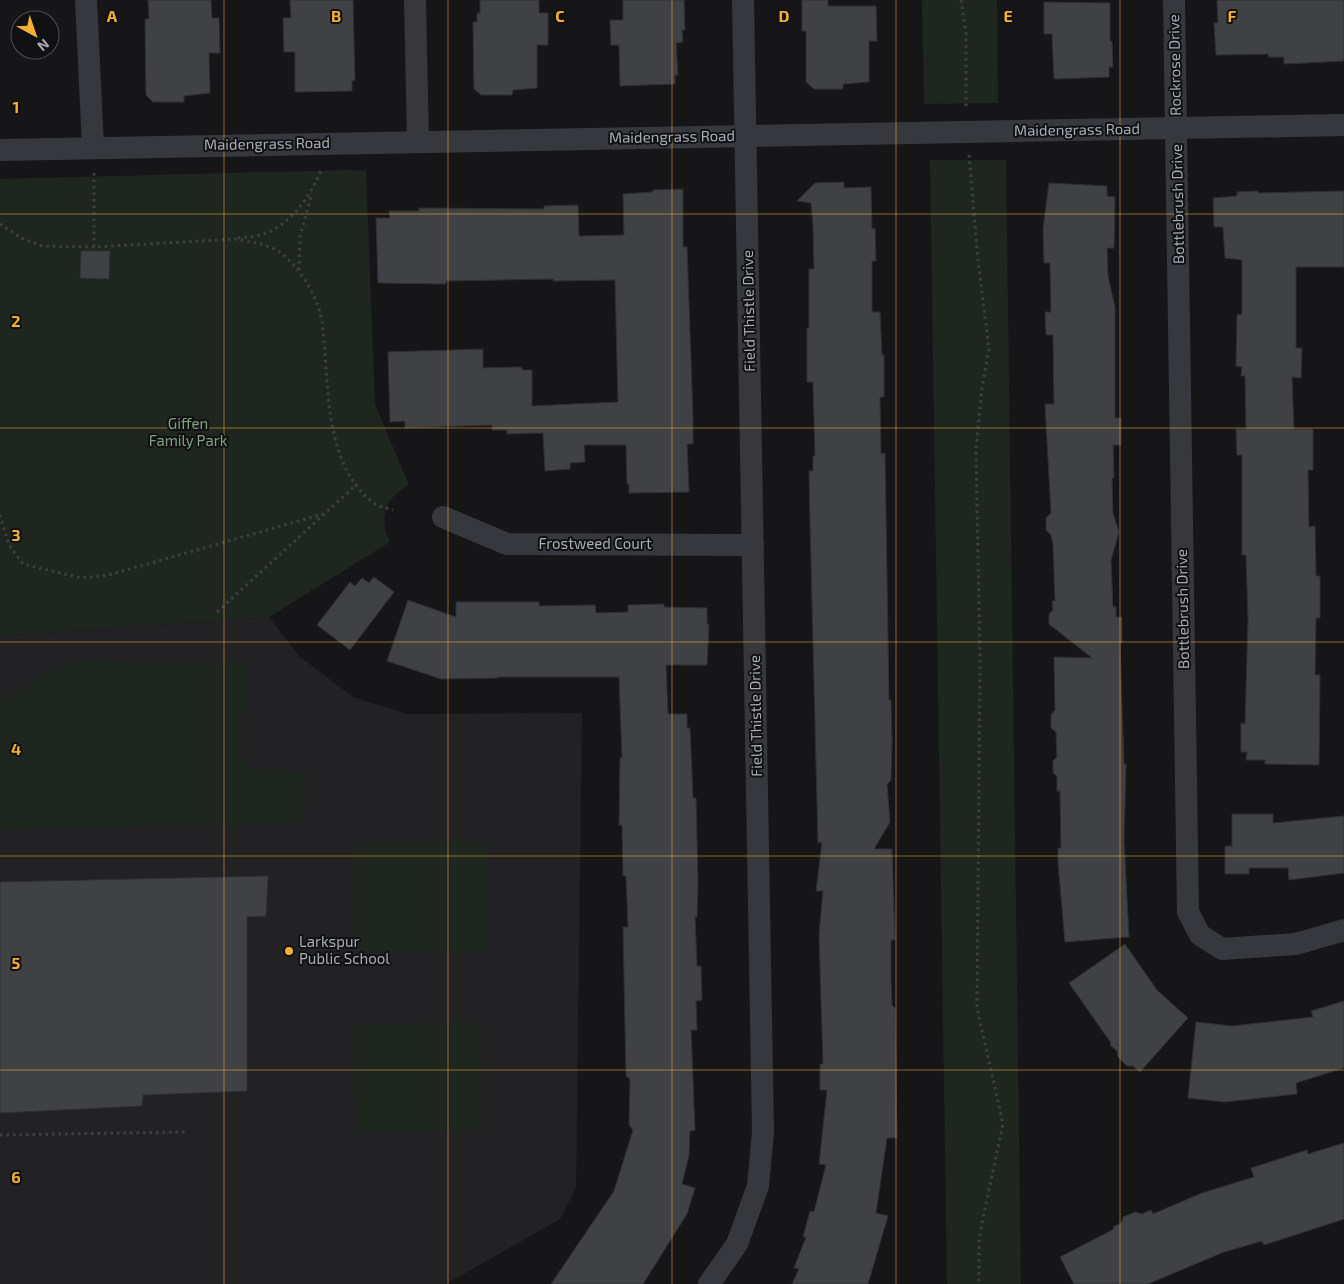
<svg xmlns="http://www.w3.org/2000/svg" width="1344" height="1284" font-family="'Exo 2',sans-serif">
<style>
.built{fill:#222225}
.green{fill:#1e261f}
.building{fill:#404145;stroke:#303034}
.lines{fill:none;stroke-linecap:round;stroke-linejoin:round}
.path{stroke:#3d3f44;stroke-width:3;stroke-dasharray:2.5 4;stroke-linecap:butt}
.minor{stroke:#37383d;stroke-width:22}
.grid{fill:none;stroke:#f2b134;stroke-width:1;stroke-opacity:0.55}
.poi-dot{fill:#f2b134;stroke:#111113;stroke-width:2}
.labels{text-anchor:middle;stroke-width:4;stroke-linejoin:round;paint-order:stroke}
.street-label{font-size:15px;fill:#a8adb8;stroke:#111113}
.park-label{font-size:15px;fill:#7fa381;stroke:#111113}
.poi-label{font-size:15px;fill:#a8adb8;stroke:#111113;text-anchor:start}
.grid-label{font-size:16px;text-anchor:middle;font-weight:bold;fill:#f2b134;stroke:#111113;stroke-width:4;stroke-linejoin:round;paint-order:stroke}
</style>
<rect width="100%" height="100%" fill="#161618"/>
<path class="built" d="M269 617 299 656 353 697 407 714 582 713 576 1188 560 1219 446 1284H0V636Z"/>
<g class="green">
<path d="M922 0H997L998 103 924 104Z"/>
<path d="M930 160H1006L1021 1284H947Z"/>
<path d="M347 170 366 171 375 404 409 485C385 498 378 518 390 542L269 617 0 636V179Z"/>
<path d="M76 661 245 662 242 755 252 768 306 772 304 823 0 830V703L43 672Z"/>
<path d="M355 842H487L486 952H354Z"/>
<path d="M482 1022 483 1130 356 1133 354 1025Z"/>
</g>
<g class="building">
<path d="M148 0H211L212 18H219L220 53H209L210 93 184 96V102H153L146 95 145 19H149Z"/>
<path d="M290 0H353L355 80 352 81V91L295 92V52H284L283 18H291Z"/>
<path d="M480 0H539V13H548V45H537V88L513 90 512 95H481L474 89 473 22H477V13H480Z"/>
<path d="M623 0H684L685 30H682L683 42 676 43 678 75H675V84L620 86 619 45H611L610 20H623Z"/>
<path d="M802 0H828V6H876L877 41H869V82L843 84V89H814L806 82V31H802Z"/>
<path d="M1217 0H1344V61L1284 64V57H1269L1268 54 1216 55 1214 23H1218Z"/>
<path d="M1044 2 1110 3V41H1112L1113 67H1109V77L1054 79 1052 34H1044Z"/>
<path d="M844 182V188L871 187 872 229 875 228 876 261H872V312H880L882 355H884V397H880L881 454 885 453 889 700H891L892 742 891 780 887 784 890 822 874 849H892L895 940H891V978L892 1005 895 1008 897 1138H887L876 1213 888 1216 868 1284H792L799 1269 794 1268 806 1237H803L810 1211 814 1212 826 1165 819 1164 827 1090H820V1064H823L819 935 823 891H816L822 842 818 843 810 521 809 471H813V456H815L813 382H807V328H809V269H814L813 225 811 203 797 201 815 183Z"/>
<path d="M1049 183 1107 186V196L1115 197 1114 248H1107L1108 276 1115 307V418H1121V445H1113L1114 478H1112L1113 513 1119 532 1111 560 1113 607H1116V617H1122V643H1120L1124 764H1126L1124 840 1129 937 1065 942 1058 863V848H1061L1060 791H1057V776L1053 773V761L1057 757 1056 732 1051 728V715L1055 710 1054 657 1092 658 1049 624V614L1053 610 1052 601H1055L1053 544 1051 535 1046 530V518L1051 513 1045 404H1054L1053 335H1046L1045 312H1051L1050 263H1044L1043 229Z"/>
<path d="M683 189V247H687L693 417V444H687L689 492 629 493V484H627L626 445H584L585 462 570 463V469L545 471 543 433 507 434V430H492V425L405 428V421L390 422 388 352 483 349V368L521 367 523 370H532V406L618 402 615 280 553 281V279L446 281V284L378 283 376 218H390L389 211H419V208L544 209V206L578 205 579 236 624 235 623 194 653 192V190Z"/>
<path d="M1258 191V193L1344 191V267H1296V348H1302L1301 378 1292 377 1294 429H1313V470H1308L1309 527 1315 526 1316 576H1320V618H1316L1315 675H1320L1319 765 1265 764V760H1246L1247 752H1241V723L1245 724 1248 619 1246 555H1242V455H1237L1236 429H1246L1245 376H1241L1242 367 1236 366 1237 315 1242 314V260L1225 258 1223 227H1214L1213 198 1237 196V192Z"/>
<path d="M81 251H110L109 279 80 278Z"/>
<path d="M374 577 394 592 350 650 317 625 350 582 355 586 362 578 369 583Z"/>
<path d="M408 600 456 617V602H539V606L595 605 596 613 628 612V605L664 604V607L707 608V624H709L707 665H666L668 714H687V728H690L693 798H696L698 882 697 917H695L697 966H701L702 1000 696 1001 697 1030H691L695 1130 690 1131 689 1155 682 1184 695 1188 687 1214 643 1284H551L614 1191 633 1130 629 1125 630 1079 626 1076 623 927H628L626 876H623L622 825H619L620 758H622L619 677H498V678L441 679 387 661Z"/>
<path d="M1232 814H1273V823L1344 816V873L1289 880 1288 868H1249V874H1225V846H1232Z"/>
<path d="M268 876 266 916 247 917V1091L143 1095 142 1106 0 1113V882Z"/>
<path d="M1125 944 1157 990 1188 1018 1140 1072 1133 1066H1127L1118 1057 1117 1051 1110 1045 1111 1043 1069 983Z"/>
<path d="M1344 1001V1068L1296 1083 1297 1094 1225 1102 1188 1098 1196 1022 1232 1026 1313 1017 1311 1011Z"/>
<path d="M1344 1143V1219L1338 1221 1264 1245 1262 1241 1224 1252 1148 1284H1074L1060 1257 1114 1229 1113 1227 1121 1223 1123 1217 1135 1212 1142 1214 1151 1210 1153 1214 1202 1193 1254 1177 1251 1168 1307 1150 1308 1154Z"/>
</g>
<g class="lines">
<g class="path">
<path d="M961 0 966 34V107"/>
<path d="M969 155 978 261 989 349 982 387 976 450 980 661 977 1008 1003 1124 982 1223 979 1242V1284"/>
<path d="M94 173V247"/>
<path d="M0 224 21 238 42 246 94 247 235 239C250 242 270 244 282 254 302 270 318 297 322 322 330 379 321 465 375 504 380 507 387 508 393 510"/>
<path d="M238 238C248 237 260 236 269 232 295 219 311 195 322 168"/>
<path d="M299 270 300 237 312 193"/>
<path d="M0 515 9 545 23 564 81 578 109 575 323 514"/>
<path d="M217 612 357 484"/>
<path d="M0 1135 187 1132"/>
</g>
<g class="minor">
<path d="M86 0 93 147"/>
<path d="M415 0 418 141"/>
<path d="M1174 0 1188 912 1200 935 1222 949 1296 944 1344 930"/>
<path d="M0 150 1344 125"/>
<path d="M443 517 507 544 753 545"/>
<path d="M709 1284 737 1244 758 1186 763 1132 743 0"/>
</g>
</g>
<path class="grid" d="M224 0V1284M448 0V1284M672 0V1284M896 0V1284M1120 0V1284M0 214H1344M0 428H1344M0 642H1344M0 856H1344M0 1070H1344"/>
<circle class="poi-dot" cx="289" cy="951" r="5"/>
<g class="labels">
<g class="street-label">
<text transform="translate(1175 65) rotate(-91)" y="5">Rockrose Drive</text>
<text transform="translate(1077 130) rotate(-1)" y="5">Maidengrass Road</text>
<text transform="translate(672 137) rotate(-1)" y="5">Maidengrass Road</text>
<text transform="translate(267 144) rotate(-1)" y="5">Maidengrass Road</text>
<text transform="translate(1178 204) rotate(-91)" y="5">Bottlebrush Drive</text>
<text transform="translate(749 311) rotate(-91)" y="5">Field Thistle Drive</text>
<text x="595" y="549">Frostweed Court</text>
<text transform="translate(1183 609) rotate(-91)" y="5">Bottlebrush Drive</text>
<text transform="translate(756 716) rotate(-91)" y="5">Field Thistle Drive</text>
</g>
<g class="park-label">
<text x="188" y="429">Giffen<tspan x="188" dy="17">Family Park</tspan></text>
</g>
<g class="poi-label">
<text x="299" y="947">Larkspur<tspan x="299" dy="17">Public School</tspan></text>
</g>
</g>
<g class="grid-label">
<text x="112" y="22">A</text>
<text x="336" y="22">B</text>
<text x="560" y="22">C</text>
<text x="784" y="22">D</text>
<text x="1008" y="22">E</text>
<text x="1232" y="22">F</text>
<text x="16" y="113">1</text>
<text x="16" y="327">2</text>
<text x="16" y="541">3</text>
<text x="16" y="755">4</text>
<text x="16" y="969">5</text>
<text x="16" y="1183">6</text>
</g>
<g transform="translate(35 35) rotate(140)"><circle r="24" fill="#111113" stroke="#4d4f55"/>
<path d="M0-4L9 19L0 12L-9 19Z" fill="#f2b134"/>
<text y="-8" font-size="14" font-weight="bold" text-anchor="middle" fill="#a8adb8">N</text>
</g>
</svg>
